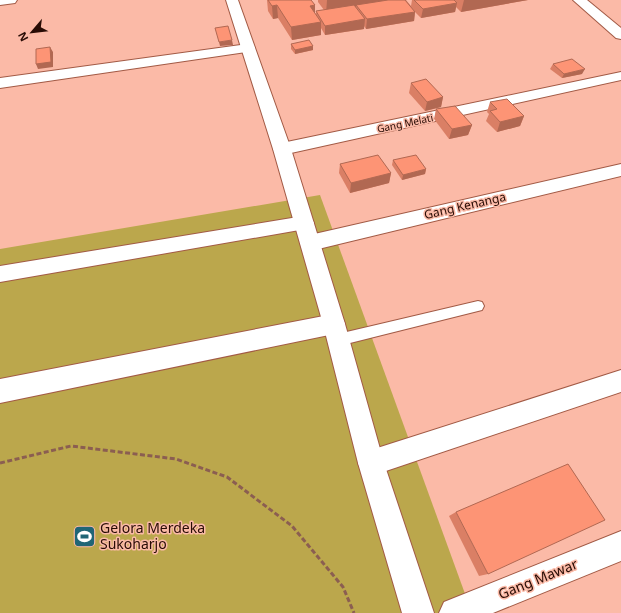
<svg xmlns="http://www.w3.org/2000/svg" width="621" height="613" font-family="'Noto Sans',sans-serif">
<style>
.green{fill:#bba74c}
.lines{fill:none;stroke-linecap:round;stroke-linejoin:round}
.service-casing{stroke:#a25a45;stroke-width:2}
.minor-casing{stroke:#a25a45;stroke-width:2}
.tertiary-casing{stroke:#a25a45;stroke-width:2}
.path{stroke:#8b5e51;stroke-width:3;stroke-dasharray:5 2.5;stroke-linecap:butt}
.service{fill:#fff;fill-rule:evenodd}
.minor{fill:#fff;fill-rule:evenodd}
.tertiary{fill:#fff;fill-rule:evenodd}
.wall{fill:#da7f65}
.shaded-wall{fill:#b16852}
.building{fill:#fd9475;stroke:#b16852}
.labels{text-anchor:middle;stroke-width:3;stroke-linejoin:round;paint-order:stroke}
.far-street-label{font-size:10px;fill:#280c05;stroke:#fbbaa7}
.street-label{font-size:12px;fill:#280c05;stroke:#fbbaa7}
.near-poi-label{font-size:14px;fill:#280c05;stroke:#fbbaa7;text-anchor:start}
.near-street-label{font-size:14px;fill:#280c05;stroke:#fbbaa7}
</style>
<rect width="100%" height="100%" fill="#fbbaa7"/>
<path class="green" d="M320 195 472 613H0V249Z"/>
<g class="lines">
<defs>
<path id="service" d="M478 301 482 302 484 306 482 310 338 346 334 344 332 340 334 336 338 334Z"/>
<g id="minor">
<path d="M0 0H17L15 3 0 5Z"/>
<path d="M573 0H587L621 28V39L616 38Z"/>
<path d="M248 44 253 45 255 48 253 51 0 88V78Z"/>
<path d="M621 72V80L282 155 276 153 273 149 276 145 282 143Z"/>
<path d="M621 164V176L310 251 303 248 300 243 303 238 310 235Z"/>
<path d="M304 216 311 218 314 223 311 228 0 282V266Z"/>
<path d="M334 314 342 317 345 324 342 331 334 334 0 403V379Z"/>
<path d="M621 370V392L371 476 362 472 358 463 362 454 371 450Z"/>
<path d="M621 531V561L493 613H439L444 602Z"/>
</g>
<path id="tertiary" d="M226 0H238L291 149 345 324 384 463 434 613H402L358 463 323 324 273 149Z"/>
</defs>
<use href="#service" class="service-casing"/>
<use href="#minor" class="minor-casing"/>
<use href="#tertiary" class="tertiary-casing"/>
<path class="path" d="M0 463 71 446 176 459 227 477 292 526 343 587 354 613"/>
<use href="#service" class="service"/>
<use href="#minor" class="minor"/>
<use href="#tertiary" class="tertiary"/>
</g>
<g class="wall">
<path d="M267 0H311L315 5V13L316 15V11L324 10 318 2V0H407H406L411 6 412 0H528L461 12 456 7 455 12 421 18 415 12 414 21 366 29 364 26V29L325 35 321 28V35L292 40 278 18 273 19 268 11Z"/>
<path d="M291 44 313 46V50L295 54 291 49Z"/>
<path d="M553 64 582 74 562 78 550 69Z"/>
<path d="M411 83 443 97 441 107 425 111 409 93Z"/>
<path d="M490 102 524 116 520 126 497 132 486 121 489 114 487 112Z"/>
<path d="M436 109 472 125 468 135 449 139 434 119Z"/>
<path d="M393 160 426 169 425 174 402 180 392 165Z"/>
<path d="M340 164 391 173 389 183 350 193 339 173Z"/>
<path d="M456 512 488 574 479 576 449 516Z"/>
</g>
<g class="shaded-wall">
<path d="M327 0H407L359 8 356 5V9L326 14Z"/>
<path d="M464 0H528L461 12Z"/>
<path d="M457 3 455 12 421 18 423 9Z"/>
<path d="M277 5 278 18 273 19 272 6Z"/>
<path d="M315 5V19L310 6Z"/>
<path d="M415 12 414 21 366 29 367 19Z"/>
<path d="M365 19 364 29 325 35V26Z"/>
<path d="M321 22V35L292 40 291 27Z"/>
<path d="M232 40 233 45 220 46 219 42Z"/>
<path d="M313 46V50L295 54V50Z"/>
<path d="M50 47 53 52V67L38 69 36 64Z"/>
<path d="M585 69 582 74 562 78 564 74Z"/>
<path d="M443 97 441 107 425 111 427 102Z"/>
<path d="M524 116 520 126 497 132 500 122Z"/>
<path d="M472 125 468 135 449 139 452 129Z"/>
<path d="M426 169 425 174 402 180 403 175Z"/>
<path d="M391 173 389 183 350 193 351 183Z"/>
</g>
<g class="building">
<path d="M268 0H311L315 5 310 6 321 22 291 27 277 5 272 6Z"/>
<path d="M388 0H405L415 12 367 19 356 5Z"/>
<path d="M414 0H454L457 3 423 9Z"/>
<path d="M354 5 365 19 325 26 316 11Z"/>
<path d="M228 26 232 40 219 42 215 28Z"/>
<path d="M309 40 313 46 295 50 291 44Z"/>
<path d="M50 47 51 62 36 64V49Z"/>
<path d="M572 59 585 69 564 74 553 64Z"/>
<path d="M426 79 443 97 427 102 411 83Z"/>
<path d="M507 99 524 116 500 122 490 111 497 109 490 102Z"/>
<path d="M455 106 472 125 452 129 436 109Z"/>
<path d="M378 155 391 173 351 183 340 164Z"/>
<path d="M416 155 426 169 403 175 393 160Z"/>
<path d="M568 464 605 520 488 574 456 512Z"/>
</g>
<defs>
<symbol id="stadium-square" viewBox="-11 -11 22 22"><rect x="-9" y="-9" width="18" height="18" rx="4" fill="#206576" stroke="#fbbaa7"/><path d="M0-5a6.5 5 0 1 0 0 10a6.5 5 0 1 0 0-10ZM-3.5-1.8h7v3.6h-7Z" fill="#fff"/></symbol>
</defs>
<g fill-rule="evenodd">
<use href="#stadium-square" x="72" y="524" width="25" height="25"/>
</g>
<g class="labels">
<g class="far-street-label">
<text transform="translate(405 123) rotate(-12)" y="4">Gang Melati</text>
</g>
<g class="street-label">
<text transform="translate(465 206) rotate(-13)" y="4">Gang Kenanga</text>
</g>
<g class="near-poi-label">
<text x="100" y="533">Gelora Merdeka<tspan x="100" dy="16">Sukoharjo</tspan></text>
</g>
<g class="near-street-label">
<text transform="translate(538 579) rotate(-22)" y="5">Gang Mawar</text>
</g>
</g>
<g transform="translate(32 32) rotate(242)" stroke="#fbbaa7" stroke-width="3" paint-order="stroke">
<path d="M0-3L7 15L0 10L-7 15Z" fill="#280c05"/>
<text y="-6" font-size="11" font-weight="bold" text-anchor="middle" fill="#280c05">N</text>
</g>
</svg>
